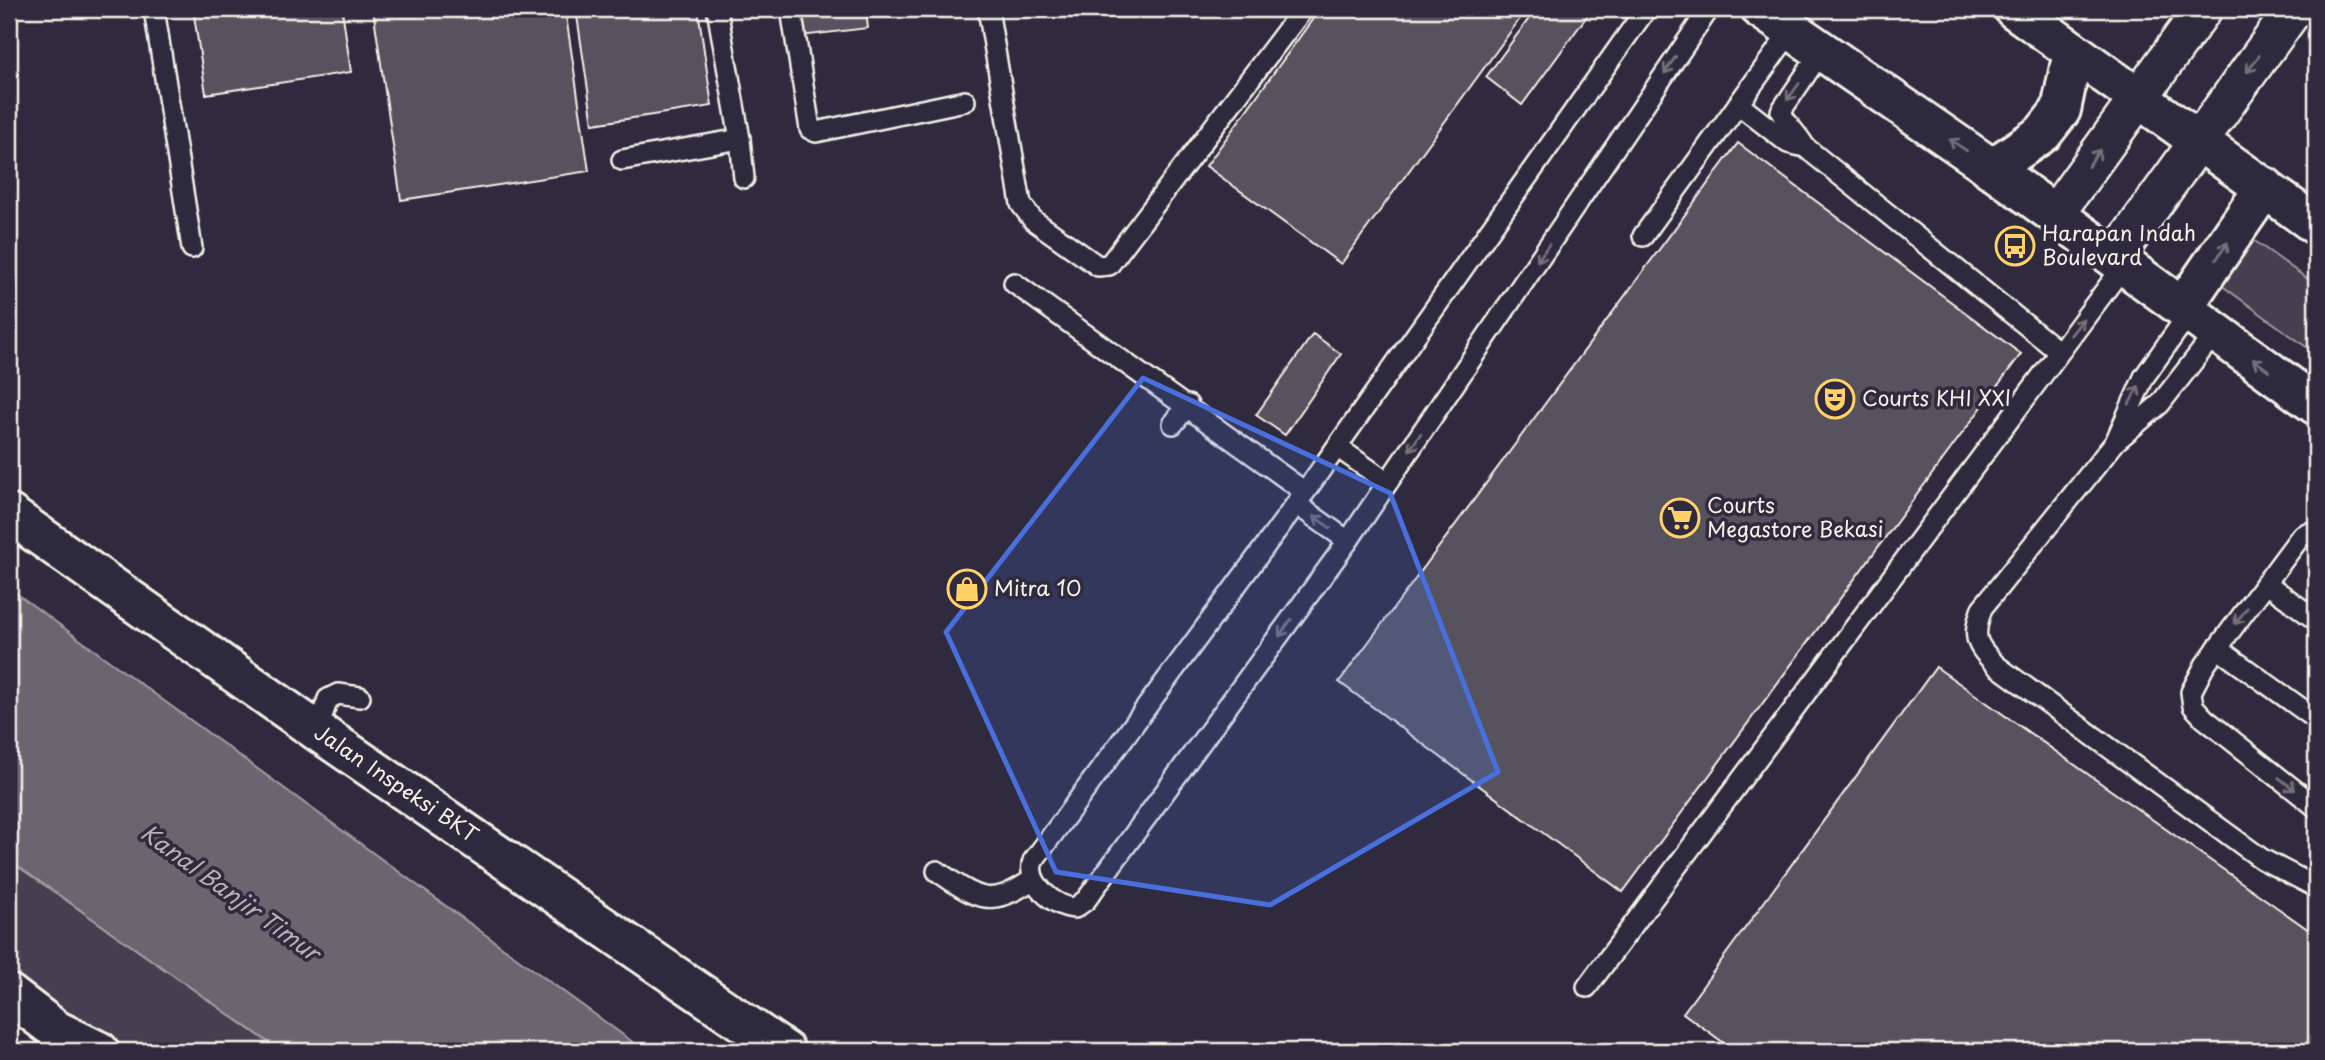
<svg xmlns="http://www.w3.org/2000/svg" width="2325" height="1060" font-family="'Playpen Sans',sans-serif">
<style>
.green{fill:#454050;stroke:#9c989c;stroke-width:2}
.water{fill:#6a6670;stroke:#a19ea0;stroke-width:2}
.building{fill:#56525f;stroke:#f4f1e8;stroke-width:2}
.lines{fill:none;stroke-linecap:round;stroke-linejoin:round}
.service-casing{stroke:#f4f1e8;stroke-width:24}
.minor-casing{stroke:#f4f1e8;stroke-width:42}
.tertiary-casing{stroke:#f4f1e8;stroke-width:44}
.service{stroke:#2f2a3d;stroke-width:19}
.minor{stroke:#2f2a3d;stroke-width:37}
.tertiary{stroke:#2f2a3d;stroke-width:38}
.oneway{stroke:#747079}
.marked{fill:#486fdb;fill-opacity:0.2;stroke:#486fdb;stroke-width:5;stroke-linejoin:round}
.labels{text-anchor:middle;stroke-width:7;stroke-linejoin:round;paint-order:stroke}
.poi-label{font-size:21px;fill:#f4f1e8;stroke:#2f2a3d;text-anchor:start}
.street-label{font-size:21px;fill:#f4f1e8;stroke:#2f2a3d}
.water-label{font-size:23px;font-style:italic;fill:#b6b2b2;stroke:#2f2a3d}
</style>
<rect width="100%" height="100%" fill="#2f2a3d"/>
<filter id="ink" filterUnits="userSpaceOnUse"><feTurbulence type="fractalNoise" baseFrequency=".0143" numOctaves="2"/><feDisplacementMap in="SourceGraphic" scale="14" xChannelSelector="R" yChannelSelector="G"/><feConvolveMatrix kernelMatrix="1 2 1 2 8 2 1 2 1" color-interpolation-filters="sRGB"/></filter>
<g filter="url(#ink)">
<g class="green">
<path d="M2252 239 2316 285V354L2221 285Z"/>
<path d="M9 860 281 1051H99L9 994Z"/>
</g>
<path class="water" d="M9 588 645 1051H281L9 860Z"/>
<g class="building">
<path d="M193 9H342L351 72 206 94Z"/>
<path d="M373 9H565L589 171 401 200Z"/>
<path d="M576 9H698L712 106 593 124Z"/>
<path d="M793 9H884L866 11 868 28 801 36Z"/>
<path d="M1320 9H1527L1341 264 1206 166Z"/>
<path d="M1536 9H1592L1522 105 1486 77Z"/>
<path d="M1738 143 2021 354 1623 892 1339 682Z"/>
<path d="M1313 334 1341 354 1285 435 1256 415Z"/>
<path d="M1936 667 2316 935V1051H1735L1683 1013Z"/>
</g>
<g class="lines">
<defs>
<g id="service">
<path d="M154 9 192 248"/>
<path d="M717 9 740 139 744 178"/>
<path d="M791 9 810 129 816 132 965 101"/>
<path d="M988 9 1021 204 1033 220 1098 266 1109 265 1303 9"/>
<path d="M1646 9 1305 492 1033 861C1025 882 1055 908 1075 908L1086 900 1348 541 1709 9"/>
<path d="M1738 104 1788 143 1805 147 2058 351"/>
<path d="M1805 147C1798 134 1784 123 1781 111L1821 52"/>
<path d="M622 160 740 139"/>
<path d="M1643 236 1791 31"/>
<path d="M1014 283 1305 492"/>
<path d="M2216 332 2160 404 2116 441 1982 608C1972 638 1975 644 1997 666L2262 859 2316 887"/>
<path d="M1173 424 1188 405"/>
<path d="M2116 440 2144 377 2190 312"/>
<path d="M1337 447 1387 482"/>
<path d="M1296 504 1348 541"/>
<path d="M2316 536 2307 533 2301 536 2205 665 2191 692 2193 706 2205 719 2316 807"/>
<path d="M2266 583 2316 620"/>
<path d="M2217 648 2316 719"/>
<path d="M317 731 328 699 338 694 360 697"/>
<path d="M937 871C978 899 989 909 1032 880"/>
<path d="M1587 987 2125 264"/>
</g>
<g id="minor">
<path d="M2055 214 2203 9"/>
<path d="M2115 257 2294 9"/>
</g>
<g id="tertiary">
<path d="M1761 9 1980 160 2316 405"/>
<path d="M2014 9 2316 225"/>
<path d="M1991 169 2043 133 2061 110 2073 52"/>
<path d="M2183 307 2265 187"/>
<path d="M9 514 317 731 785 1051"/>
<path d="M9 994 56 1030 99 1051"/>
</g>
</defs>
<use href="#service" class="service-casing"/>
<use href="#minor" class="minor-casing"/>
<use href="#tertiary" class="tertiary-casing"/>
<use href="#service" class="service"/>
<use href="#minor" class="minor"/>
<use href="#tertiary" class="tertiary"/>
</g>
<defs><path id="oneway-shaft" d="M-6 0H5M1.5-3L5.5 0L1.5 3" fill="none" stroke-width="1.6" stroke-linecap="round" stroke-linejoin="round" transform="scale(1.75)"/></defs>
<g class="oneway">
<use href="#oneway-shaft" transform="translate(2253 64) rotate(126)"/>
<use href="#oneway-shaft" transform="translate(1670 65) rotate(124)"/>
<use href="#oneway-shaft" transform="translate(1793 92) rotate(126)"/>
<use href="#oneway-shaft" transform="translate(1958 145) rotate(-146)"/>
<use href="#oneway-shaft" transform="translate(2094 158) rotate(-55)"/>
<use href="#oneway-shaft" transform="translate(2222 251) rotate(-56)"/>
<use href="#oneway-shaft" transform="translate(1543 253) rotate(124)"/>
<use href="#oneway-shaft" transform="translate(2077 327) rotate(-52)"/>
<use href="#oneway-shaft" transform="translate(2261 365) rotate(-144)"/>
<use href="#oneway-shaft" transform="translate(2134 395) rotate(-62)"/>
<use href="#oneway-shaft" transform="translate(1415 442) rotate(124)"/>
<use href="#oneway-shaft" transform="translate(1322 522) rotate(-145)"/>
<use href="#oneway-shaft" transform="translate(2241 616) rotate(127)"/>
<use href="#oneway-shaft" transform="translate(1285 628) rotate(126)"/>
<use href="#oneway-shaft" transform="translate(2287 784) rotate(38)"/>
</g>
</g>
<path class="marked" d="M1143 378 1390 493 1498 772 1270 905 1056 872 946 632Z"/>
<defs>
<symbol id="bus-ring" viewBox="-11 -11 22 22"><circle r="9.5" fill="#2f2a3d" stroke="#ffd166" stroke-width="1.5"/><path d="M-5-6H5V4H4V6H2V4H-2V6H-4V4H-5ZM-3.5-4V0h7V-4ZM-3.5 1.2v1.5H-2V1.2ZM2 1.2v1.5H3.5V1.2Z" fill="#ffd166"/></symbol>
<symbol id="theatre-ring" viewBox="-11 -11 22 22"><circle r="9.5" fill="#2f2a3d" stroke="#ffd166" stroke-width="1.5"/><path d="M-5-5.5Q0-4 5-5.5V0Q5 5 0 6Q-5 5-5 0ZM-3.3-2.5H-1v1.5H-3.3ZM1-2.5H3.3v1.5H1ZM-2.8 1Q0 5.5 2.8 1Z" fill="#ffd166"/></symbol>
<symbol id="supermarket-ring" viewBox="-11 -11 22 22"><circle r="9.5" fill="#2f2a3d" stroke="#ffd166" stroke-width="1.5"/><path d="M-6-5.5h2.5l.6 2H6L4.5 2H-2.5L-4.4-4H-6ZM-1.5 3.2a1.3 1.3 0 1 0 .1 0ZM3 3.2a1.3 1.3 0 1 0 .1 0Z" fill="#ffd166"/></symbol>
<symbol id="shop-ring" viewBox="-11 -11 22 22"><circle r="9.5" fill="#2f2a3d" stroke="#ffd166" stroke-width="1.5"/><path d="M-5-2.5h2.3a2.7 3.5 0 0 1 5.4 0H5L5.5 6h-11ZM-1.5-2.5h3a1.5 2.3 0 0 0-3 0Z" fill="#ffd166"/></symbol>
</defs>
<g fill-rule="evenodd">
<use href="#bus-ring" x="1993" y="224" width="44" height="44"/>
<use href="#theatre-ring" x="1813" y="377" width="44" height="44"/>
<use href="#supermarket-ring" x="1658" y="496" width="44" height="44"/>
<use href="#shop-ring" x="945" y="567" width="44" height="44"/>
</g>
<g class="labels">
<g class="poi-label">
<text x="2042" y="241">Harapan Indah<tspan x="2042" dy="24">Boulevard</tspan></text>
<text x="1862" y="406">Courts KHI XXI</text>
<text x="1707" y="513">Courts<tspan x="1707" dy="24">Megastore Bekasi</tspan></text>
<text x="994" y="596">Mitra 10</text>
</g>
<g class="street-label">
<text transform="translate(396 784) rotate(34)" y="7">Jalan Inspeksi BKT</text>
</g>
<g class="water-label">
<text transform="translate(230 893) rotate(36)" y="8">Kanal Banjir Timur</text>
</g>
</g>
<rect width="2325" height="1060" fill="none" stroke="#2f2a3d" stroke-width="35"/>
<rect x="18" y="18" width="2290" height="1025" fill="none" stroke="#f4f1e8" stroke-width="2.5" filter="url(#ink)"/>
</svg>
